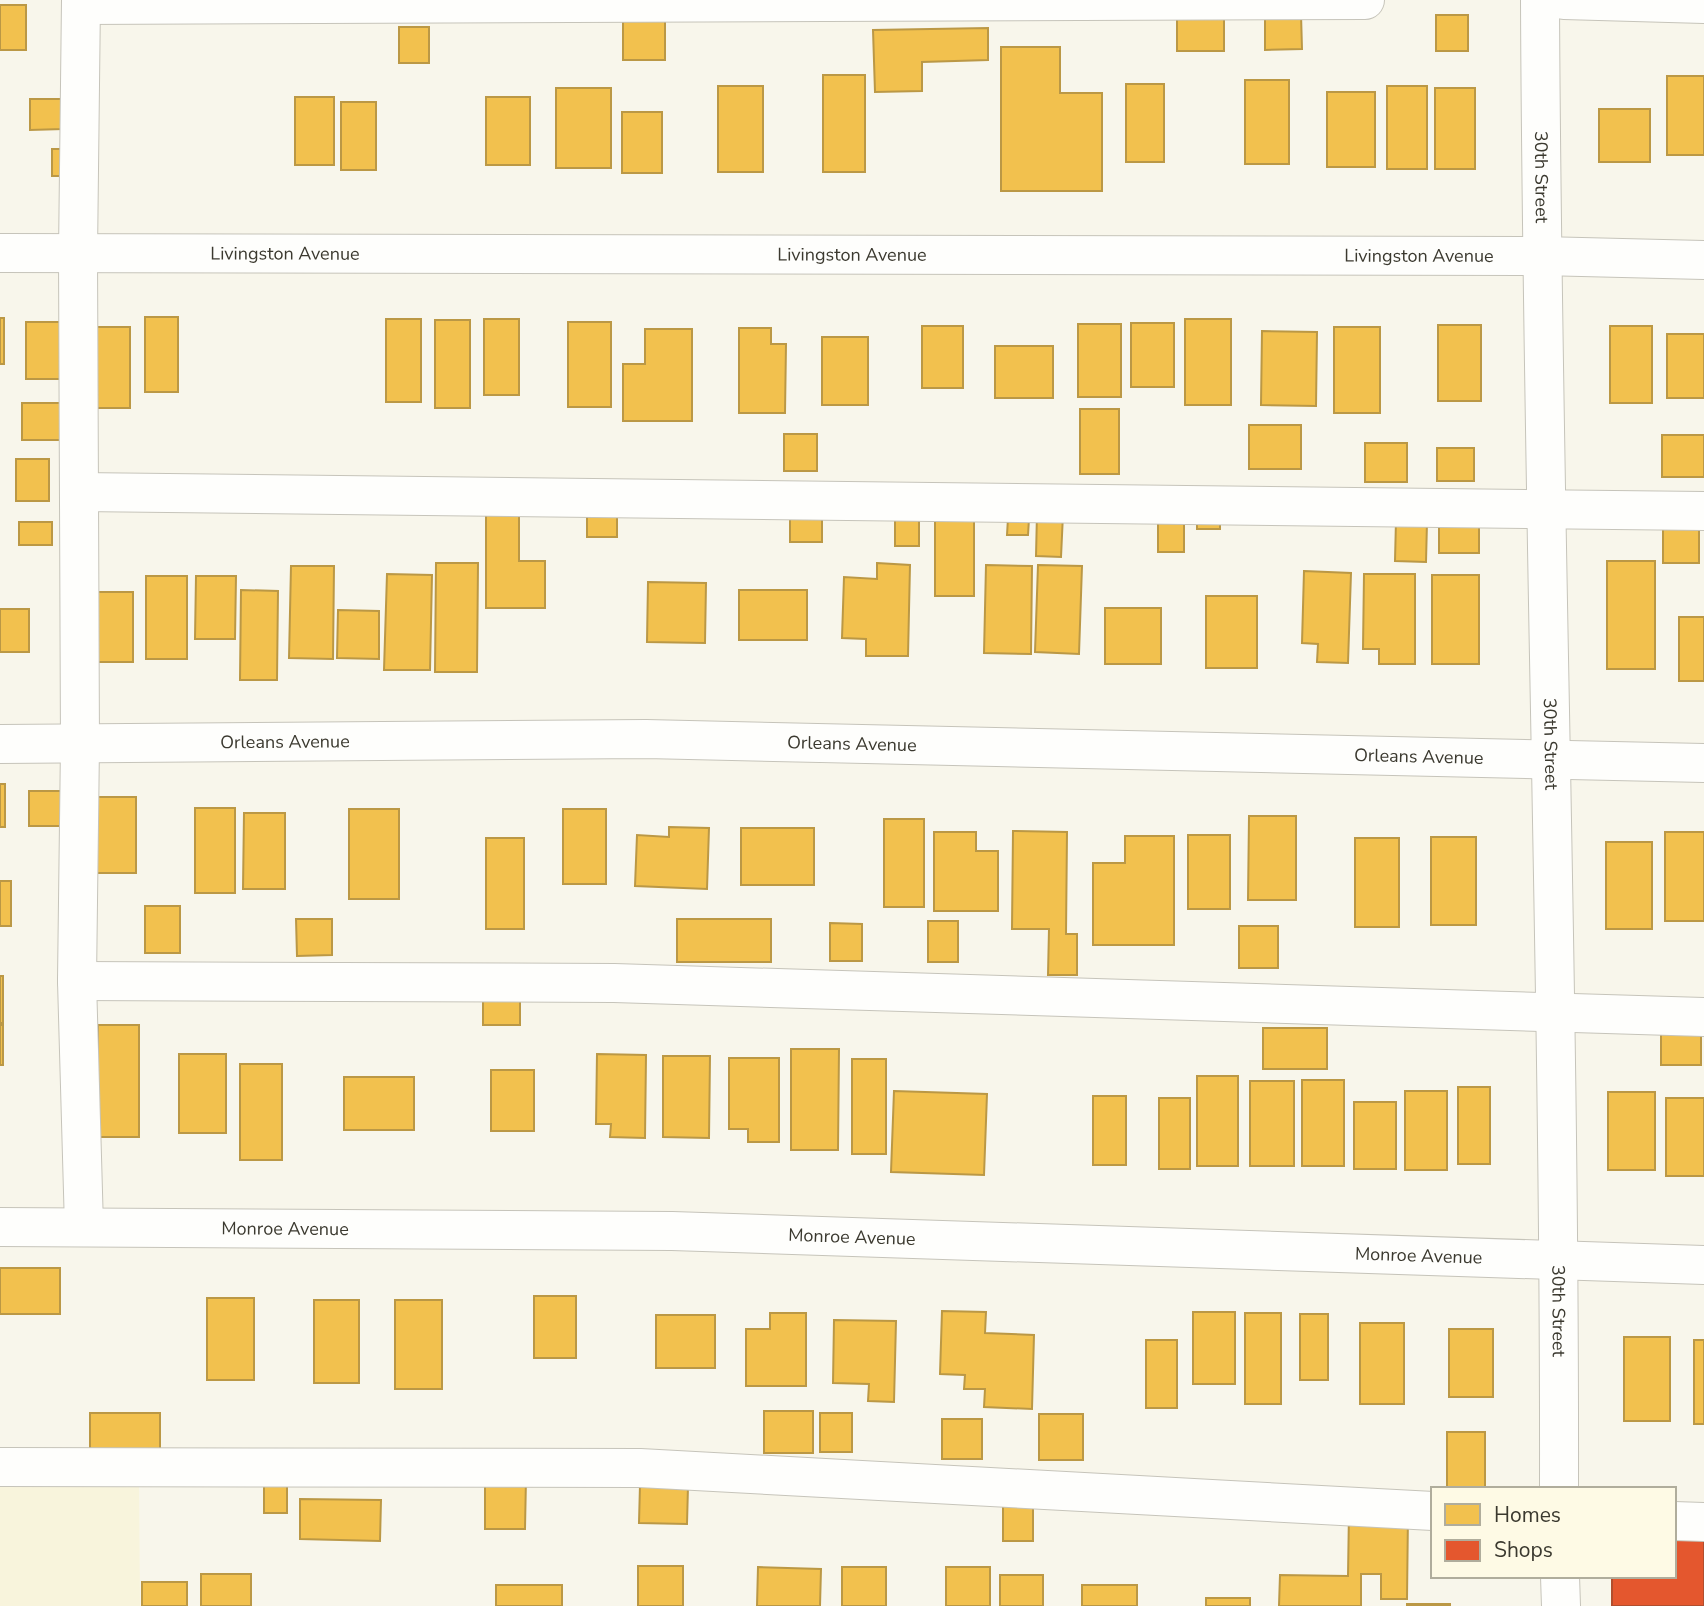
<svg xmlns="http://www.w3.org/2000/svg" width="1704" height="1606" font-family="'Nunito Sans',sans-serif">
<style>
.built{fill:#f8f4dc}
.homes{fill:#f2c14e;stroke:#bb9845;stroke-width:2}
.shops{fill:#e4572e;stroke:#b14e2e;stroke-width:2}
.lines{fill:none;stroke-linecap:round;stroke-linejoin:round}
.minor-casing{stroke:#c6c4ba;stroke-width:40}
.minor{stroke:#fefefc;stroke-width:38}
.labels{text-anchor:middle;stroke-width:7;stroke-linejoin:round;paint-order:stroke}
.street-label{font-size:18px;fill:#3b392f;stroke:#fefae5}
</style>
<rect width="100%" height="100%" fill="#f8f6eb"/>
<path class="built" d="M0 1476 139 1480 140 1606H0Z"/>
<g class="homes">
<rect x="0" y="5" width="26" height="45"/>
<rect x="1177" y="13" width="47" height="38"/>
<path d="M1265 14H1301L1302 49 1265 50Z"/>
<rect x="1436" y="15" width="32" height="36"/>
<rect x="623" y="20" width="42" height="40"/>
<rect x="399" y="27" width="30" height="36"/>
<path d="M988 28V60L922 62V91L875 92 873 30Z"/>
<path d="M1001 47H1060V93H1102V191H1001Z"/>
<rect x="823" y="75" width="42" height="97"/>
<rect x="1667" y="76" width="37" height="79"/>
<rect x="1245" y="80" width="44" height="84"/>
<rect x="1126" y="84" width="38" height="78"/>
<rect x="718" y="86" width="45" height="86"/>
<rect x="1387" y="86" width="40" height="83"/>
<rect x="556" y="88" width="55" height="80"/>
<rect x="1435" y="88" width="40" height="81"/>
<rect x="1327" y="92" width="48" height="75"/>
<rect x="295" y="97" width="39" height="68"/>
<rect x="486" y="97" width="44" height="68"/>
<path d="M30 99H62L63 129 30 130Z"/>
<rect x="341" y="102" width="35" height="68"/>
<rect x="1599" y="109" width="51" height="53"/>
<rect x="622" y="112" width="40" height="61"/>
<rect x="52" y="149" width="19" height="27"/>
<rect x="145" y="317" width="33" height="75"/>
<rect x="0" y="318" width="4" height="46"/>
<rect x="386" y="319" width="35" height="83"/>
<rect x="484" y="319" width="35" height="76"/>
<rect x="1185" y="319" width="46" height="86"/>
<rect x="435" y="320" width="35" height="88"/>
<rect x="26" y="322" width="42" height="57"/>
<rect x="568" y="322" width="43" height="85"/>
<rect x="1131" y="323" width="43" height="64"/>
<rect x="1078" y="324" width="43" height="73"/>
<rect x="1438" y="325" width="43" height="76"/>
<rect x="922" y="326" width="41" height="62"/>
<rect x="1610" y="326" width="42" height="77"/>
<rect x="93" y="327" width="37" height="81"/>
<rect x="1334" y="327" width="46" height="86"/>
<path d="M739 328H771V344H786L785 413H739Z"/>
<path d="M645 329H692V421H623V364H645Z"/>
<path d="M1262 331 1317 332 1316 406 1261 405Z"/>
<rect x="1667" y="334" width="37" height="64"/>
<rect x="822" y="337" width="46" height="68"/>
<rect x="995" y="346" width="58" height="52"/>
<rect x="22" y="403" width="41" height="37"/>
<rect x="1080" y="409" width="39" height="65"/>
<rect x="1249" y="425" width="52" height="44"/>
<rect x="784" y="434" width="33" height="37"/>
<rect x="1662" y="435" width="42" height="42"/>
<rect x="1365" y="443" width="42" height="39"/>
<rect x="1437" y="448" width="37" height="33"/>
<rect x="16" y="459" width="33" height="42"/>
<path d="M486 501H519V561H545V608H486Z"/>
<rect x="587" y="507" width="30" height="30"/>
<rect x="935" y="507" width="39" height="89"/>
<rect x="895" y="508" width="24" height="38"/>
<rect x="790" y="510" width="32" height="32"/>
<path d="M1037 513 1063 514 1061 557 1036 556Z"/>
<rect x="1439" y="513" width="40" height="40"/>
<rect x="1158" y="515" width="26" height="37"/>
<path d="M1008 518 1029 519 1028 535H1007Z"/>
<rect x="1197" y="518" width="23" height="11"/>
<path d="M1396 520 1427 522 1426 562 1395 561Z"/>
<rect x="19" y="522" width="33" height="23"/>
<rect x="1663" y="527" width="36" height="36"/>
<rect x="1607" y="561" width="48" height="108"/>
<path d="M436 563H478L477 672H435Z"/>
<path d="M877 563 910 565 908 656H866V639L842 638 844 577 877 579Z"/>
<path d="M986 565 1032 566 1031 654 984 653Z"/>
<path d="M1038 565 1082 566 1079 654 1035 652Z"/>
<path d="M291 566H334L333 659 289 658Z"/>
<path d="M1304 571 1351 573 1348 663 1317 662 1318 644 1302 643Z"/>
<path d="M387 574 432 575 430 670H384Z"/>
<path d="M1364 574H1415V664H1379V649H1363Z"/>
<rect x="1432" y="575" width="47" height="89"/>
<rect x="146" y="576" width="41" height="83"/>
<path d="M196 576H236L235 639H195Z"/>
<path d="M648 582 706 583 705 643 647 642Z"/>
<path d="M241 590 278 591 277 680H240Z"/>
<rect x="739" y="590" width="68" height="50"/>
<rect x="92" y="592" width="41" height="70"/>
<rect x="1206" y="596" width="51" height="72"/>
<rect x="1105" y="608" width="56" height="56"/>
<rect x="0" y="609" width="29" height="43"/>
<path d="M338 610 379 611V659L337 658Z"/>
<rect x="1679" y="617" width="25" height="64"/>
<rect x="0" y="784" width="5" height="43"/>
<rect x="29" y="791" width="37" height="35"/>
<rect x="92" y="797" width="44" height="76"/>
<rect x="195" y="808" width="40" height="85"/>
<rect x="349" y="809" width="50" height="90"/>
<rect x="563" y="809" width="43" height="75"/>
<path d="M244 813H285V889H243Z"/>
<path d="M1249 816H1296V900H1248Z"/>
<rect x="884" y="819" width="40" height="88"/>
<path d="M669 827 709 828 707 889 635 886 637 835 669 837Z"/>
<rect x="741" y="828" width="73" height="57"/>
<path d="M1013 831 1067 832 1066 934H1077V975H1048L1049 929H1012Z"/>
<path d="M934 832H976V851H998V911H934Z"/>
<rect x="1665" y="832" width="39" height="89"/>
<rect x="1188" y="835" width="42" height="74"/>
<path d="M1125 836H1174V945H1093V863H1125Z"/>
<rect x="1431" y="837" width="45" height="88"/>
<rect x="486" y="838" width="38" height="91"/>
<rect x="1355" y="838" width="44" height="89"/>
<rect x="1606" y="842" width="46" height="87"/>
<rect x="0" y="881" width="11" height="45"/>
<rect x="145" y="906" width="35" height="47"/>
<path d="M296 919H332V955L297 956Z"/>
<rect x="677" y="919" width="94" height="43"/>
<rect x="928" y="921" width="30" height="41"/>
<path d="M830 923 862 924V961H830Z"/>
<rect x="1239" y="926" width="39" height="42"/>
<rect x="0" y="976" width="3" height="47"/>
<rect x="483" y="993" width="37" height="32"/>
<rect x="0" y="1025" width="3" height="40"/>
<rect x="98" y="1025" width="41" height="112"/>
<rect x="1263" y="1028" width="64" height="41"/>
<rect x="1661" y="1029" width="40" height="36"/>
<path d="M791 1049H839L838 1150H791Z"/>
<rect x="179" y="1054" width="47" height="79"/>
<path d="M597 1054 646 1055 645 1138 610 1137 611 1124H596Z"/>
<path d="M663 1056H710L709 1138 663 1137Z"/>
<path d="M729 1058H779V1142H748V1129H729Z"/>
<rect x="852" y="1059" width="34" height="95"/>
<rect x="240" y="1064" width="42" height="96"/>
<rect x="491" y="1070" width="43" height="61"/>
<rect x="1197" y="1076" width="41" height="90"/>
<rect x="344" y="1077" width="70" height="53"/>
<rect x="1302" y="1080" width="42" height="86"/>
<rect x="1250" y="1081" width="44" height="85"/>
<rect x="1458" y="1087" width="32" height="77"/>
<path d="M894 1091 987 1094 984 1175 891 1172Z"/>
<rect x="1405" y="1091" width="42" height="79"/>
<rect x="1608" y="1092" width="47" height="78"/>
<rect x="1093" y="1096" width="33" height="69"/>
<rect x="1159" y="1098" width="31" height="71"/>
<rect x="1666" y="1098" width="38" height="78"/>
<rect x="1354" y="1102" width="42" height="67"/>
<rect x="0" y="1268" width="60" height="46"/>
<rect x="534" y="1296" width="42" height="62"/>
<rect x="207" y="1298" width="47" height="82"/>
<rect x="314" y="1300" width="45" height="83"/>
<rect x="395" y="1300" width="47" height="89"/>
<path d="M942 1311 986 1312 985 1333 1034 1335 1032 1409 984 1407 985 1389H964L965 1375 940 1374Z"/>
<rect x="1193" y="1312" width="42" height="72"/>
<path d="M770 1313H806V1386H746V1329H770Z"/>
<rect x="1245" y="1313" width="36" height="91"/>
<rect x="1300" y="1314" width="28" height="66"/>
<rect x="656" y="1315" width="59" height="53"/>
<path d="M834 1320 896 1321 894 1402 868 1401 869 1384 833 1383Z"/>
<rect x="1360" y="1323" width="44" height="81"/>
<rect x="1449" y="1329" width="44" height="68"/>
<rect x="1624" y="1337" width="46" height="84"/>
<rect x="1146" y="1340" width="31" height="68"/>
<rect x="1694" y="1340" width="10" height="84"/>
<rect x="764" y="1411" width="49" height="42"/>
<rect x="90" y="1413" width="70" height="37"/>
<rect x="820" y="1413" width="32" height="39"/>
<rect x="1039" y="1414" width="44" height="46"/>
<rect x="942" y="1419" width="40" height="40"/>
<rect x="1447" y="1432" width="38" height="55"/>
<path d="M485 1477 526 1478 525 1529H485Z"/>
<rect x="264" y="1478" width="23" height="35"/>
<path d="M640 1485 688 1486 687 1524 639 1523Z"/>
<path d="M300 1499 381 1500 380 1541 300 1539Z"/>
<rect x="1003" y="1505" width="30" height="36"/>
<path d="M1349 1511 1408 1513 1407 1599H1381V1574H1361V1606H1279L1280 1575 1348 1576Z"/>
<rect x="638" y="1566" width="45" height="40"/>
<path d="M758 1567 821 1569 820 1606H757Z"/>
<rect x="842" y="1567" width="44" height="39"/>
<rect x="946" y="1567" width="44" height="39"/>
<rect x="201" y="1574" width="50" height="32"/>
<rect x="1000" y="1575" width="43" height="31"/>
<rect x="142" y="1582" width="45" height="24"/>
<rect x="496" y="1585" width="66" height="21"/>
<rect x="1082" y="1585" width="55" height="21"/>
<rect x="1206" y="1598" width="44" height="8"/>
<rect x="1407" y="1604" width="43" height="2"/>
</g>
<path class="shops" d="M1674 1523H1704V1606H1612V1576H1674Z"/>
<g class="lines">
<defs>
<g id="minor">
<path d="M81 0 78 254 80 744 77 981 84 1227"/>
<path id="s1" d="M1540 0C1542 496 1560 992 1559 1489"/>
<path d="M1564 0 1704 4"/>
<path d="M81 5 1365 0"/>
<path id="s2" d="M0 253 1541 256 1704 260"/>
<path d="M79 492 1704 511"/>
<path id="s3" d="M0 744 646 739 1704 763"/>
<path d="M77 981 614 983 1704 1017"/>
<path id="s4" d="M0 1227 672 1231 1704 1265"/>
<path d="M0 1467 640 1468 1433 1511"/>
<path d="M1674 1521 1704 1522"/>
<path d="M1560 1576 1561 1606"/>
</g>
</defs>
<use href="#minor" class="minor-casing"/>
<use href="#minor" class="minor"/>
</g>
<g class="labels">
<g class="street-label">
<text dy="6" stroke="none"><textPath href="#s1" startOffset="177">30th Street</textPath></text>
<text dy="6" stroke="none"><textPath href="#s2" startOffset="285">Livingston Avenue</textPath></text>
<text dy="6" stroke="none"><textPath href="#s2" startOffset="852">Livingston Avenue</textPath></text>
<text dy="6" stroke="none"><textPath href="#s2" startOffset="1419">Livingston Avenue</textPath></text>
<text dy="6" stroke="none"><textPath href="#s3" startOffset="285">Orleans Avenue</textPath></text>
<text dy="6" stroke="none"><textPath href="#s3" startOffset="852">Orleans Avenue</textPath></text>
<text dy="6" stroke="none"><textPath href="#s1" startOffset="744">30th Street</textPath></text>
<text dy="6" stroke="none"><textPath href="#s3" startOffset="1419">Orleans Avenue</textPath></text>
<text dy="6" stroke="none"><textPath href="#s4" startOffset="285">Monroe Avenue</textPath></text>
<text dy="6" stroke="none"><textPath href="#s4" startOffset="852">Monroe Avenue</textPath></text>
<text dy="6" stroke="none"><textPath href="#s4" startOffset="1419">Monroe Avenue</textPath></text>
<text dy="6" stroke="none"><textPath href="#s1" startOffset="1311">30th Street</textPath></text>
</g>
</g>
<rect x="1431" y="1487" width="245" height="91" fill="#fefae5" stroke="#b0ad9c" stroke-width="2"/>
<rect x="1445" y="1504" width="35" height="21" fill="#f2c14e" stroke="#b0ad9c" stroke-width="2"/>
<text x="1494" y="1522" font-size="21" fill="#3b392f">Homes</text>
<rect x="1445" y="1540" width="35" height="21" fill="#e4572e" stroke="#b0ad9c" stroke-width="2"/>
<text x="1494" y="1557" font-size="21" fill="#3b392f">Shops</text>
</svg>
